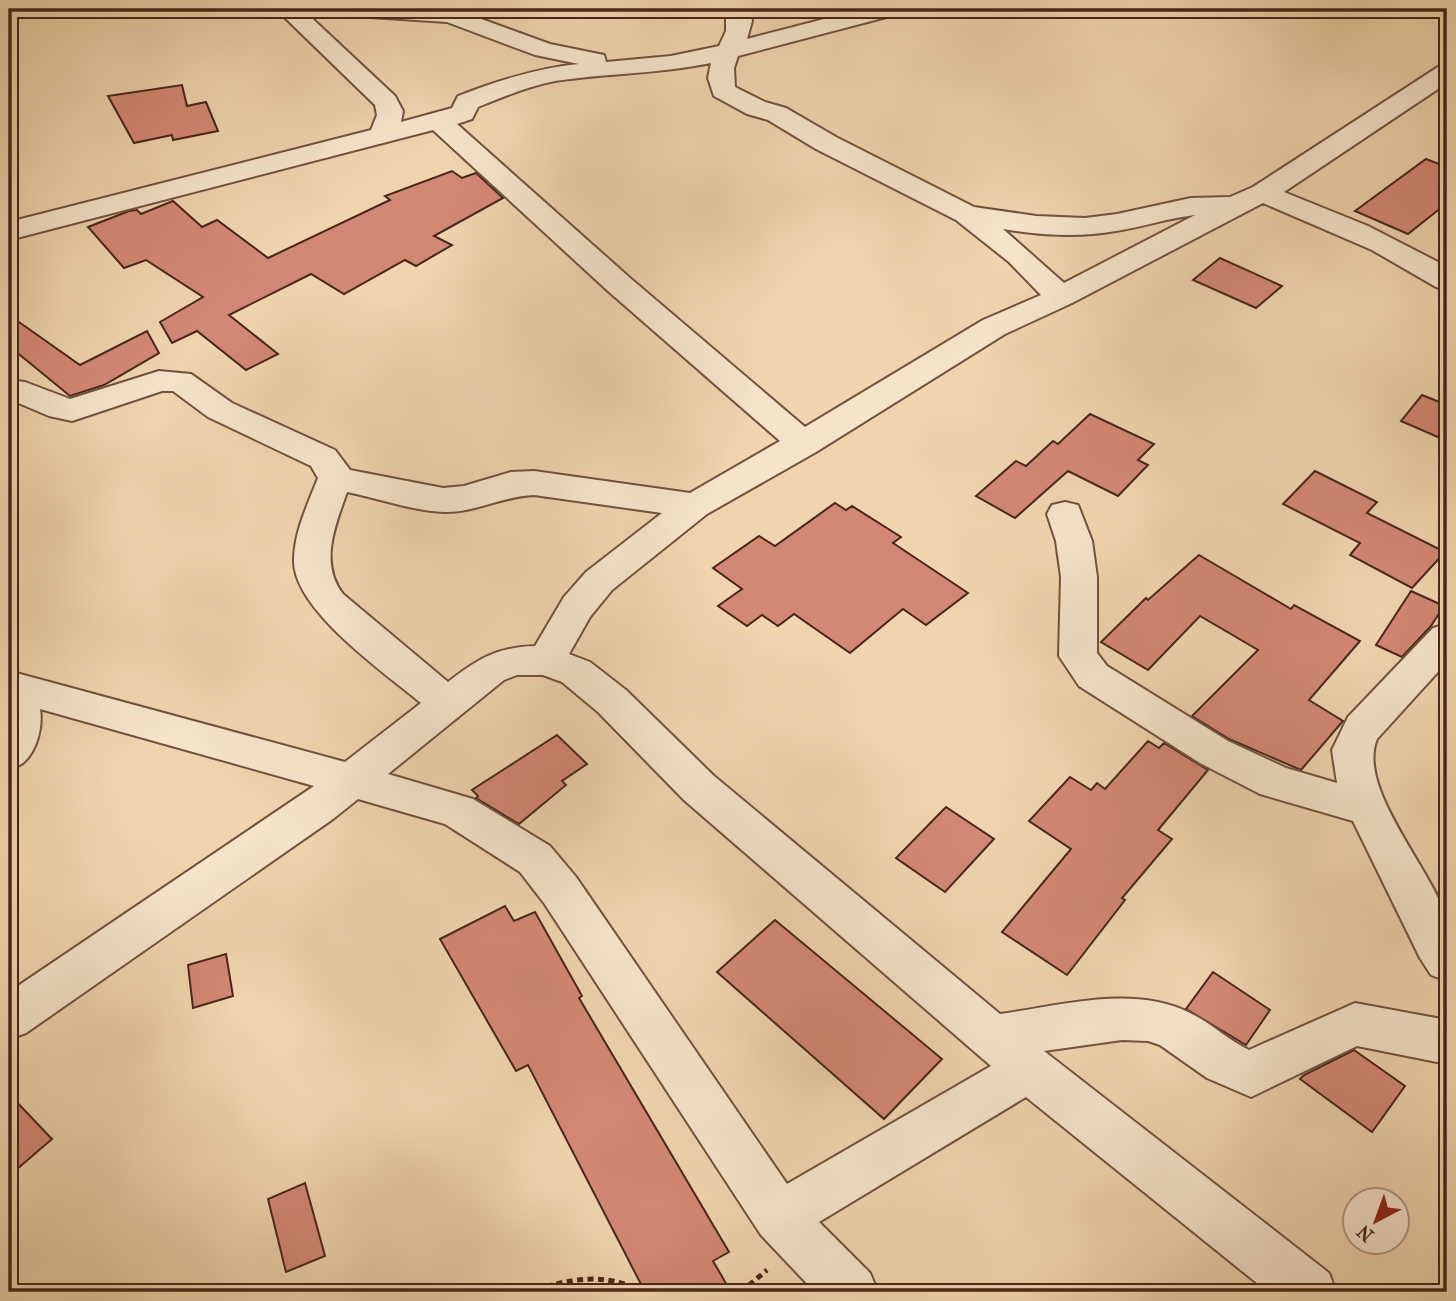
<svg xmlns="http://www.w3.org/2000/svg" width="1456" height="1301" font-family="'IM FELL French Canon',serif">
<style>
.building{fill:#d38873;stroke:#482619;stroke-width:2}
.lines{fill:none;stroke-linecap:round;stroke-linejoin:round}
.minor-casing{stroke:#72523e;stroke-width:4}
.path-far1{stroke:#482619;stroke-width:3.5;stroke-dasharray:3.5 2.5;stroke-linecap:butt}
.path{stroke:#482619;stroke-width:5;stroke-dasharray:6 4.5;stroke-linecap:butt}
.minor{fill:#f5e3ca;fill-rule:evenodd}
</style>
<rect width="100%" height="100%" fill="#efd4ad"/>
<filter id="stains"><feTurbulence type="fractalNoise" baseFrequency=".00286" numOctaves="4"/><feColorMatrix values="0 0 0 0 .2 0 0 0 0 .09 0 0 0 0 .02 0 0 0 .5 -.17"/></filter>
<radialGradient id="worn" r=".72"><stop offset=".6" stop-color="#630" stop-opacity="0"/><stop offset="1" stop-color="#630" stop-opacity=".3"/></radialGradient>
<g class="building">
<path d="M182 85 187 106 206 102 218 131 173 140 172 135 134 143 108 96Z"/>
<path d="M1426 159 1447 167V203L1408 234 1355 211Z"/>
<path d="M452 171 462 178 476 173 503 198 434 236 452 245 416 266 405 260 344 294 311 274 229 315 278 354 246 370 197 331 172 343 160 322 203 297 146 260 124 268 88 227 129 211 137 210 141 214 173 201 202 227 217 220 268 258 390 200 385 196Z"/>
<path d="M1220 258 1282 286 1256 308 1193 280Z"/>
<path d="M9 315 80 365 147 331 159 353 104 385 70 396 9 346Z"/>
<path d="M1422 395 1447 405V441L1401 421Z"/>
<path d="M1090 414 1154 444 1138 460 1148 465 1118 496 1068 471 1015 518 976 496 1016 461 1026 466 1053 441 1058 444Z"/>
<path d="M1315 471 1377 502 1367 513 1445 552 1412 588 1350 555 1360 543 1283 504Z"/>
<path d="M835 503 846 510 852 506 901 537 893 543 968 593 926 625 903 609 850 653 794 614 778 626 762 615 747 626 718 606 742 589 713 568 759 536 775 546Z"/>
<path d="M1199 555 1291 609 1294 605 1360 641 1309 700 1343 721 1301 770 1229 739 1192 716 1258 650 1200 616 1148 670 1101 642 1146 598 1148 600Z"/>
<path d="M1411 591 1444 606 1431 626 1402 657 1376 645Z"/>
<path d="M557 735 587 764 562 781 566 785 519 824 476 798 478 796 472 790Z"/>
<path d="M1148 741 1159 748 1164 743 1208 770 1158 830 1172 839 1122 898 1125 900 1067 975 1002 932 1071 849 1029 821 1070 777 1091 790 1097 783 1105 789Z"/>
<path d="M946 807 994 839 945 892 896 858Z"/>
<path d="M505 906 514 921 535 912 582 996 579 998 729 1252 713 1261 731 1292H645L528 1065 516 1071 440 939Z"/>
<path d="M775 920 942 1059 884 1119 717 972Z"/>
<path d="M226 954 233 996 193 1008 188 965Z"/>
<path d="M1213 972 1270 1010 1246 1045 1186 1009Z"/>
<path d="M1354 1050 1405 1086 1372 1132 1300 1079 1304 1075Z"/>
<path d="M9 1094 52 1139 9 1176Z"/>
<path d="M305 1183 325 1256 286 1272 268 1199Z"/>
</g>
<g class="lines">
<defs>
<g id="minor">
<path d="M276 9H302L395 96 403 111 401 122 452 108 458 96C497 81 537 68 579 64L535 55 447 22 355 16 347 14 343 9H454L550 44 604 55 606 62 671 56 719 46 726 31V9H750L752 21 747 39 863 9H902L898 14 738 56 734 68 735 87 765 102 786 108 836 137 974 207 1036 216 1085 218 1117 214 1191 198 1230 197 1253 187 1438 67 1447 64V83L1284 192 1368 226 1438 262 1447 268V290L1436 287 1372 250 1263 203 1072 303 1005 334 816 452 707 514 612 590 590 617 569 654 590 662 626 690 714 776 1000 1014C1059 1006 1134 984 1190 1013 1211 1023 1228 1040 1249 1050L1355 1003 1447 1020V1064L1357 1046 1251 1097 1207 1078 1160 1045 1148 1041 1122 1040 1044 1051 1329 1273 1336 1292H1268L1026 1097 819 1222 870 1273 878 1292H815L761 1235 544 903 520 872 445 824 358 799 333 819 26 1033 9 1039V992L314 786 40 709C43 726 37 750 24 762 21 765 14 767 9 768V671L345 762 421 703C384 672 294 610 294 561 294 532 308 504 318 478L311 466 208 417 173 391H162L72 421 49 416 9 399V380L25 382 70 399 159 371 191 374 232 403 335 450 350 470 443 488 464 486 511 472 534 471 690 493 780 441 608 291 433 130 9 240V222L371 130 377 115 375 105ZM711 63 708 78 714 96 747 114 768 120 816 149 956 220 1009 262 1041 295 983 320 805 427 630 278 457 124 472 119 478 107C503 97 529 86 555 81 607 73 659 74 711 63ZM1195 215 1064 283 1003 229C1041 235 1078 238 1116 231 1143 227 1168 218 1195 215ZM347 492C377 498 414 511 444 512 474 513 503 496 534 495L662 513 586 572 564 597 535 646C497 647 477 659 448 682L343 594C319 563 335 526 347 492ZM517 675H543L562 682 598 712 684 800 991 1066 787 1184 576 877 550 846 473 799 388 774 504 680Z"/>
<path d="M1065 502 1078 505 1092 541 1097 577V653L1107 666 1228 741 1286 768 1337 783 1332 750 1348 717 1433 628 1447 624V662L1377 739C1356 789 1435 872 1447 921 1451 939 1447 963 1447 981L1431 975 1420 958 1353 821 1260 794 1200 763 1079 686 1059 656 1061 577 1056 541 1047 514 1052 505Z"/>
</g>
</defs>
<use href="#minor" class="minor-casing"/>
<path class="path-far1" d="M9 21 54 9"/>
<g class="path">
<path d="M526 1292C572 1279 600 1271 645 1292"/>
<path d="M741 1292 767 1270"/>
</g>
<use href="#minor" class="minor"/>
</g>
<rect width="1456" height="1301" fill="none" stroke="#efd4ad" stroke-width="35"/>
<rect x="10" y="10" width="1435" height="1280" fill="none" stroke="#482619" stroke-width="3.5"/>
<rect x="18" y="18" width="1421" height="1266" fill="none" stroke="#482619" stroke-width="2"/>
<g transform="translate(1376 1221) rotate(221)"><circle r="33" fill="#f5e3ca" stroke="#b09783" stroke-width="2"/>
<path d="M0-5L12 26L0 18L-12 26Z" fill="#8f2418"/>
<text y="-10" font-size="19" font-weight="bold" text-anchor="middle" fill="#482619">N</text>
</g>
<rect width="100%" height="100%" filter="url(#stains)"/>
<rect width="100%" height="100%" fill="url(#worn)"/>
</svg>
